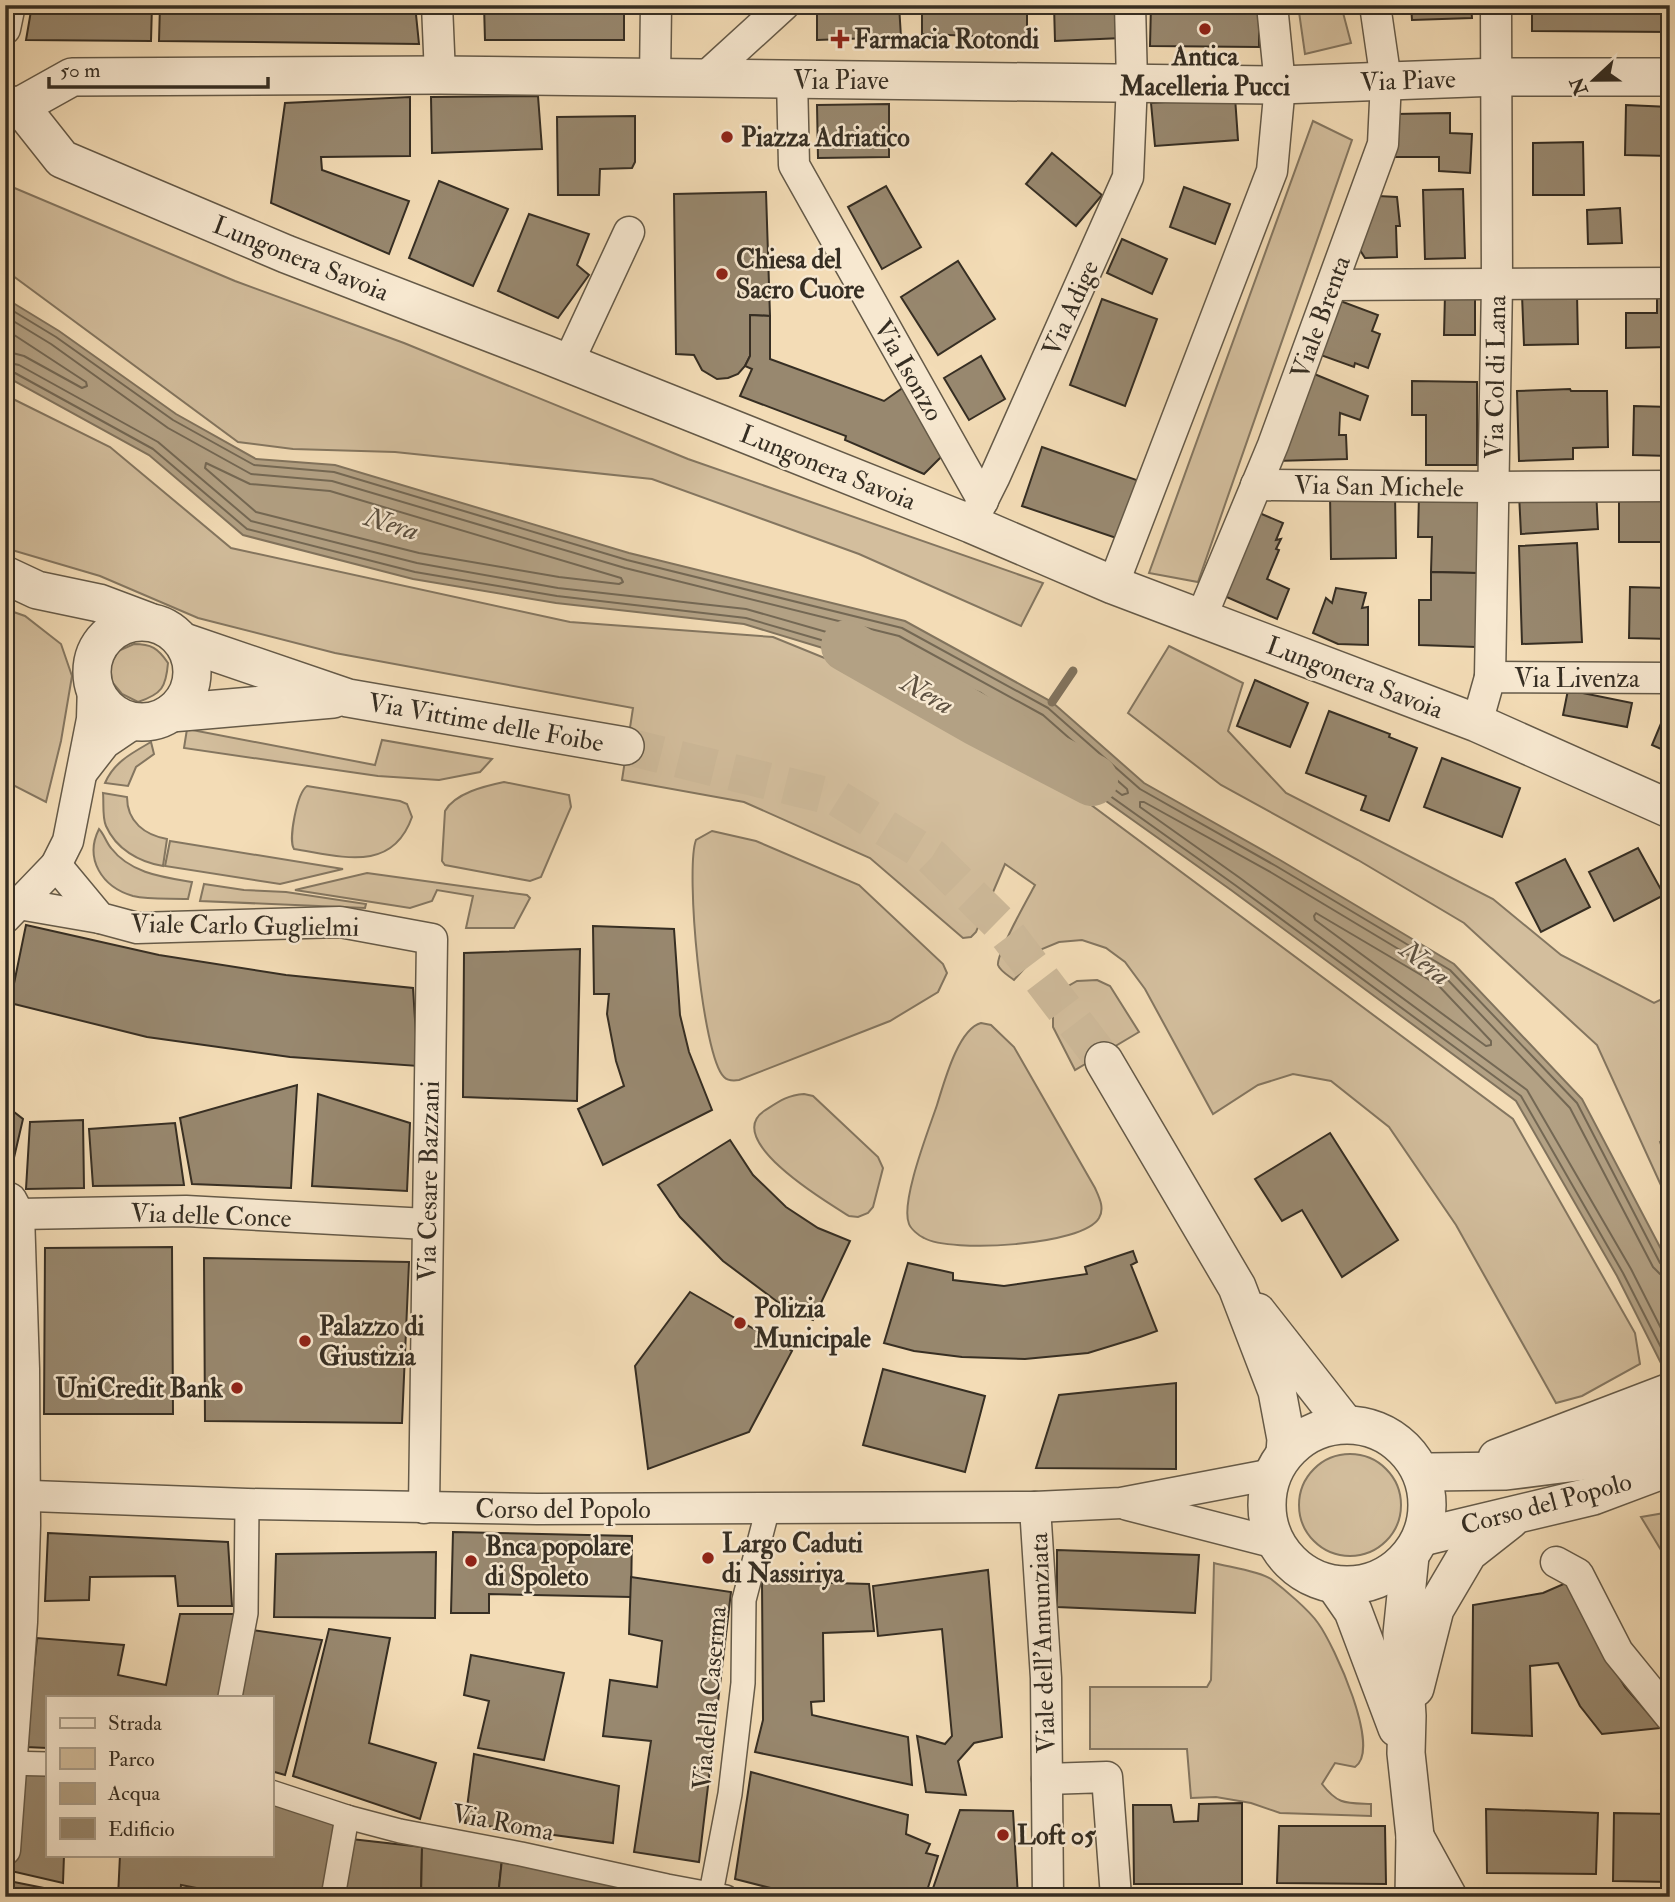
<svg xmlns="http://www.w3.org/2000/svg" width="1675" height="1902" font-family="'IM FELL Double Pica',serif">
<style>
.green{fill:#d3be9d;stroke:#847660;stroke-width:2}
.water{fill:#b3a184;stroke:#81735d;stroke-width:2}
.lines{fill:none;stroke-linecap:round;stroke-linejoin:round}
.shore{stroke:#746854;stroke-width:2}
.stream{stroke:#81735d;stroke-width:9}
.river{stroke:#b3a184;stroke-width:52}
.building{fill:#98886f;stroke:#362e23;stroke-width:2}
.tertiary-tunnel{stroke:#cdb999;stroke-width:37;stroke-dasharray:37 18;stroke-linecap:butt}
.pedestrian-casing{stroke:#655a48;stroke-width:26}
.minor-casing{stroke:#655a48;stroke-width:33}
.tertiary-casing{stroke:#655a48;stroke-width:40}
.pedestrian{stroke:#f7e8d0;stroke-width:23}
.minor{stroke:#f7e8d0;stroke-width:30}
.tertiary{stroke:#f7e8d0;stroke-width:37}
.poi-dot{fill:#8f2418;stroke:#f7e8d0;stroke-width:2.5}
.labels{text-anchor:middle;stroke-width:5;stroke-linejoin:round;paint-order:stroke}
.poi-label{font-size:26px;font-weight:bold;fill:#362e23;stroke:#f7e8d0;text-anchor:start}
.street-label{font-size:26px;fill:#362e23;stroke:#f7e8d0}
.water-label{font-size:28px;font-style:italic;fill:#5c5040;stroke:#f7e8d0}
</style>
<rect width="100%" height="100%" fill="#f3dcb6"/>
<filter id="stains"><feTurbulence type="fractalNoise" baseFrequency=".00286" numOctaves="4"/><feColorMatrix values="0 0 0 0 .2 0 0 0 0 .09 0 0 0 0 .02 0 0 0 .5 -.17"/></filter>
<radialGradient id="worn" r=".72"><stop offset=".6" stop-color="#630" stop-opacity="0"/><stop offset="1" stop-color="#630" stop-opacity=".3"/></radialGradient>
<g class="green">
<path d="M1298 5H1341L1351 43 1305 54Z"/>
<path d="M1313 121 1352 140 1198 582 1149 573Z"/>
<path d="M5 184 235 281 404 343 688 459 1043 583 1021 626 859 554 652 479 395 452 293 449 238 442 5 270Z"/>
<path d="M5 395 110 447 231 548 570 622 773 637 977 720 1513 1119 1635 1333 1640 1364 1582 1396 1556 1403 1456 1225 1389 1127 1331 1081 1293 1074 1258 1085 1213 1114 1145 989 1125 962 1106 948 1082 940 1059 942 1042 949 1014 980C1009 976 1000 971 998 965 996 954 1028 898 1035 885L1005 864 976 932 971 937 963 938 870 858 744 802 622 780 633 708 335 653 198 618 100 576 5 548Z"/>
<path d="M5 609 25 616 61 644 72 676 61 741 46 802 5 781Z"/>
<path d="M134 644C151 644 158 648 168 663 166 687 162 694 138 702L122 694 112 682 110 665 118 651Z"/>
<path d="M1169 646 1243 683 1228 731 1286 793 1493 899 1561 955 1654 1003 1670 995V1135L1660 1142 1670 1171V1205L1597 1045 1464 923 1358 860 1221 785 1128 713Z"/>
<path d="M187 729 375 765 382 740 492 759 480 772 439 780 378 776 184 748Z"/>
<path d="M151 742 154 754 136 767 128 786 105 783C114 762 132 753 151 742Z"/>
<path d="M504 782 569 795 571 807 541 877 530 881 445 865 442 861 445 811C455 793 485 786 504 782Z"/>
<path d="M307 786 400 801 407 804 412 817C392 874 340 856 294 849 288 840 297 793 307 786Z"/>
<path d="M103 793 127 797C127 822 145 835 167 839L163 866C139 862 116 849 106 826 102 817 104 803 103 793Z"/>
<path d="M99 829C104 834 106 842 111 848 130 873 162 877 192 882L188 899C170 898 150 900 133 896 102 887 84 859 99 829Z"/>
<path d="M712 831 756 841 859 885 943 964 947 973 938 992 890 1021 739 1080C733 1081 728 1081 724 1077 702 1056 685 869 696 840Z"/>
<path d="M170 841 343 869 280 884 165 866Z"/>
<path d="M367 873 527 895 530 898 514 928H466L473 896 437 890 432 901 410 908 295 890Z"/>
<path d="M204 884 244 890 286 892 366 904 365 908 200 901Z"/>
<path d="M1097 980 1110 986 1139 1032 1075 1070 1053 1027V1005L1063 989 1077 981Z"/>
<path d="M981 1023 991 1025 1014 1047 1095 1188C1099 1197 1105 1208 1099 1218 1083 1246 950 1253 924 1238 919 1236 911 1229 909 1224 900 1202 929 1129 937 1105 944 1083 958 1029 981 1023Z"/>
<path d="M804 1094 813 1096 878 1157 883 1168 873 1207 868 1213 858 1217 849 1216C828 1203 722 1140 764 1111 778 1102 787 1095 804 1094Z"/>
<circle cx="1350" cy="1505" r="51"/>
<path d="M1670 1512V1565L1641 1517Z"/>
<path d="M1214 1563C1229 1567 1259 1571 1271 1579 1284 1589 1309 1610 1318 1623 1334 1645 1382 1749 1355 1767L1335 1763 1322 1784C1338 1805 1346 1803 1371 1804V1816L1280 1813 1251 1803 1216 1797 1191 1798 1187 1749H1090V1687H1207L1211 1680Z"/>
</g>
<path class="water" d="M5 298 59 331 176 414 256 459 335 465 629 553 905 621 1052 702 1144 783 1280 860 1454 964 1582 1099 1670 1266V1381L1617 1276 1516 1101 1231 890 974 707 826 649 744 624 556 603 413 579 243 535 149 455 5 376Z"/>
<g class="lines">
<g class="shore">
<path d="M5 306 56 337 173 420 254 465 334 472 627 560 902 628 1048 708 1140 789 1276 866 1450 970 1577 1103 1660 1263 1670 1267"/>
<path d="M5 316 51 344 168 428 251 474 332 481 625 568 899 636 1043 715 1127 789 1128 793 1122 795 981 693 830 633 746 609 558 588 417 563 251 521 158 442 19 365 5 362"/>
<path d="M5 329 86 382 87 386 82 388 24 356 5 351"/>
<path d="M5 371 15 373 153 449 247 529 415 572 557 596 746 618 828 642 977 701 1235 885 1521 1096 1623 1273 1670 1365"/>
<path d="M206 463 250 484 330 491 621 578 623 582 619 584 559 577 419 553 256 512 205 468Z"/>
<path d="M1316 913 1438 985 1491 1041V1045L1486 1046 1315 920 1314 916Z"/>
<path d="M1670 1276 1660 1274 1653 1267 1570 1108 1445 977 1272 873 1144 802H1140V807L1240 878 1527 1090 1631 1269 1670 1346"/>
</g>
<path class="stream" d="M1052 702 1073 671"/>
<path class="river" d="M847 646 977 720 1092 780"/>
</g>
<g class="building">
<path d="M32 5H152L151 41 26 40Z"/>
<path d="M160 5H415L419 44 159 41Z"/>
<path d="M484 5H624V40H485Z"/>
<path d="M817 5H899L901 37 817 40Z"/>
<path d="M922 5H1027V38L922 34Z"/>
<path d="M1054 5H1120L1122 38 1055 41Z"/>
<path d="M1151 5H1259V47L1150 46Z"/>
<path d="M1411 5H1471L1472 18 1412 20Z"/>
<path d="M1532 5H1670V32L1532 31Z"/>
<path d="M538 96 542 149 432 153 431 97Z"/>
<path d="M410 97V156L321 157 322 170 409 201 389 254 271 203 285 103Z"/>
<path d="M1235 97 1238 140 1155 146 1151 103Z"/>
<path d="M889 104V157L818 158 817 105Z"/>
<path d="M1626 105 1670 107V156L1625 155Z"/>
<path d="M1450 113V133L1472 134 1470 173 1439 171V157H1395V114Z"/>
<path d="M635 116V162L632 168 600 169 599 195H558L557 117Z"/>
<path d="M1583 142 1584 195H1533V143Z"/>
<path d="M1052 153 1102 195 1076 226 1026 184Z"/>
<path d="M439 181 508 209 473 286 409 258Z"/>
<path d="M886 186 921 247 882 269 848 207Z"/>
<path d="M1184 187 1230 204 1215 244 1170 227Z"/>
<path d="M1463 189 1465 258 1425 259 1423 190Z"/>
<path d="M766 192 770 316 750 315V356L745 366 738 374 728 378 717 379 702 370 694 355 676 354 674 194Z"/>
<path d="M1378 196 1397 197 1400 226H1396L1397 257 1365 258 1358 247Z"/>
<path d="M1620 208 1622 243 1588 244 1587 210Z"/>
<path d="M529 214 589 234 577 265 589 275 558 318 498 291Z"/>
<path d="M1122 239 1167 259 1152 294 1107 273Z"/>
<path d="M958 261 995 319 938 355 901 297Z"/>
<path d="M1577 293 1578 344 1524 345 1522 295Z"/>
<path d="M1445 294 1475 295V335H1444Z"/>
<path d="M1657 297H1670V347L1626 348V313H1657Z"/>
<path d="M1102 299 1157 319 1125 406 1070 385Z"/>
<path d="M1335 299 1378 315 1372 331 1380 334 1368 368 1355 363 1354 367 1315 353Z"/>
<path d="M750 315 770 316V359L884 401 904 387 943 455 924 474 845 440 846 436 740 396 752 369 745 366 750 356Z"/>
<path d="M981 356 1005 399 969 420 944 378Z"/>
<path d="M1307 371 1368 396 1360 420 1340 413 1339 435H1346L1347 459 1276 461Z"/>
<path d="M1412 381 1477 382V465H1426V415H1412Z"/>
<path d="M1570 389 1571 391H1607L1608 447 1573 448V459L1519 461 1517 391Z"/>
<path d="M1634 406 1670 407V456L1633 455Z"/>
<path d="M1042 447 1148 484 1128 542 1022 506Z"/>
<rect x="1619" y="488" width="51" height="54"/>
<path d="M1596 489 1598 529 1521 534 1519 494Z"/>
<path d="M1395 493 1396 558 1331 559 1330 494Z"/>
<path d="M1419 494 1479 495 1477 573 1431 572 1432 537H1418Z"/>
<path d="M1257 512 1283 523 1276 540 1281 539 1276 549 1279 550 1267 579 1289 589 1277 619 1222 595Z"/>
<path d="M1577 543 1582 642 1522 644 1519 546Z"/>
<path d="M1431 572 1477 573 1476 647 1419 645V600H1431Z"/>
<path d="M1630 587 1670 588V639L1629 638Z"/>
<path d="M1336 588 1366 593 1362 608 1368 607V645L1338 644 1313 633 1326 598 1332 603Z"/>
<path d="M1255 680 1308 703 1290 747 1237 726Z"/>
<path d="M1568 690 1632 703 1627 727 1563 715Z"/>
<path d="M1329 711 1390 734 1389 737 1417 748 1389 821 1361 810 1366 796 1306 773Z"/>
<path d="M1662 721 1670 724V753L1652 745Z"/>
<path d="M1442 758 1520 788 1502 837 1424 807Z"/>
<path d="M1638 848 1664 895 1614 921 1589 872Z"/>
<path d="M1565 859 1590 907 1541 932 1516 883Z"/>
<path d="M26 925 159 955 286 975 413 988 418 1066 290 1057 147 1037 10 1003Z"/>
<path d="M593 926 674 929 680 1015 689 1052 712 1110 603 1165 578 1109 624 1086 616 1061 607 1014 609 994H594Z"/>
<path d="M580 949 577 1101 463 1097 464 953Z"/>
<path d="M297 1085 291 1188 192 1184 180 1118Z"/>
<path d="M318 1094 410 1123 407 1191 312 1186Z"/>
<path d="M5 1105 23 1119 13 1162 5 1157Z"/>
<path d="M83 1120 84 1188 26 1189 30 1122Z"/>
<path d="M175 1123 184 1185 93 1186 89 1129Z"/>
<path d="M1330 1133 1398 1240 1342 1277 1302 1210 1282 1221 1255 1179Z"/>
<path d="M730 1140 753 1175 786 1207 818 1228 850 1241 813 1320 787 1309 723 1261 680 1217 658 1185Z"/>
<path d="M172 1247 173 1414H44L45 1248Z"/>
<path d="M1133 1251 1137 1262 1131 1265 1157 1331 1140 1337 1088 1353 1025 1359 962 1357 914 1351 884 1343 908 1263 953 1273V1280L1004 1286 1087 1274 1085 1267Z"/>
<path d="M204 1258 409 1262 402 1423 205 1421Z"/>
<path d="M690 1292 792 1351 749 1432 648 1469 635 1366Z"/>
<path d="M883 1369 985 1396 965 1472 863 1445Z"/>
<path d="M1176 1383V1469L1036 1468 1059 1395Z"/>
<path d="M453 1532 632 1536 631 1597 489 1594V1613H451Z"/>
<path d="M48 1533 228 1542 232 1606H178L175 1576 90 1577 89 1600 45 1601Z"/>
<path d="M5 1548H13L10 1602H5Z"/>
<path d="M1057 1550 1199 1555 1195 1613 1057 1607Z"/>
<path d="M436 1552 435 1618 274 1617 276 1554Z"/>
<path d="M988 1570 1002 1737 974 1743 958 1761 966 1795 926 1792 917 1736 945 1744 952 1736 942 1629 878 1636 873 1586Z"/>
<path d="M631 1577 731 1592 699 1862 634 1852 651 1741 603 1736 610 1680 657 1687 662 1641 629 1634Z"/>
<path d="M1575 1579 1608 1659 1625 1687 1661 1728 1602 1734 1580 1706 1558 1663 1530 1666 1532 1736 1472 1733 1473 1605 1543 1593Z"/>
<path d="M762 1581 869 1584 874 1631 823 1633 824 1701 811 1702 812 1715 908 1737 912 1785 755 1752 763 1720Z"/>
<path d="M180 1614H237L225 1697H47V1748L26 1747 37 1638 124 1645 118 1675 166 1685Z"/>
<path d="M246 1629 322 1640 285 1775 271 1771V1697H233Z"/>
<path d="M329 1629 390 1638 369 1743 436 1763 420 1819 293 1776Z"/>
<path d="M471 1655 564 1673 544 1760 478 1748 489 1701 464 1695Z"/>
<path d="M474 1754 619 1786 613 1843 465 1823Z"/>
<path d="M751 1772 908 1815 906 1834 930 1844 926 1853 938 1856 925 1897H806L735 1879Z"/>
<path d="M22 1774H47V1855H64L63 1883 11 1871Z"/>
<path d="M271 1802 338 1820 323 1897H201L202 1889 181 1885 180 1897H118L120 1855H271Z"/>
<path d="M1242 1803V1884H1134L1133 1805H1171L1174 1822 1198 1821 1199 1804Z"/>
<path d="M1486 1809 1598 1813 1596 1874 1487 1873Z"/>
<path d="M960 1810 1013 1811 1018 1897H930Z"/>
<path d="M1614 1813 1670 1814V1882L1613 1881Z"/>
<path d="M1279 1826H1385L1386 1884 1277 1883Z"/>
<path d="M351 1839 422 1847 421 1897H341Z"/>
<path d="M422 1847 502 1859 498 1897H421Z"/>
<path d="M502 1859 648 1890 646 1897H498Z"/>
<path d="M14 1882 89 1897H11Z"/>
</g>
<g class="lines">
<path class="tertiary-tunnel" d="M625 746 837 798 932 857 998 922 1104 1061"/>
<defs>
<g id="pedestrian">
<path d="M230 1697 246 1613 247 1504"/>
<path d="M5 1763 47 1764"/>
<path d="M271 1792 347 1817 400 1831 521 1854 667 1886 726 1897"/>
<path d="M711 1893 730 1794 743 1683 744 1600 768 1508"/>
<path d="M333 1897 347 1817"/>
</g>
<g id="minor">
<path d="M437 5 440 75"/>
<path d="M5 29 10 5"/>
<path d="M655 79 656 5"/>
<path d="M703 79 784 5"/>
<path d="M792 79 794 165 983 501"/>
<path d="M1332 285 1670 283"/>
<path d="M568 363 629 232"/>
<path d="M1256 485 1493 487 1670 486"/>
<path d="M971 524 995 476 1128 177 1132 82 1130 5"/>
<path d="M1113 585 1272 171 1280 85 1272 5"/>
<path d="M1201 618 1273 445 1383 144 1386 81 1375 5"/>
<path d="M1490 677 1497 284 1496 5"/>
<path d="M1477 723 1490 677 1670 678"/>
<path d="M84 770 105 743 136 722"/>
<path d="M56 865 100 918 137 928 340 922 432 939 424 1508"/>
<path d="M19 904 100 918"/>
<path d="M5 918 56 865 68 841 92 719 93 684"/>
<path d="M5 1196 11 1199 19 1214 24 1369 25 1525 22 1622 5 1850"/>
<path d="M19 1214 186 1211 427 1224"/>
<path d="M5 1495 247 1504 537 1509 1035 1507 1121 1503 1273 1474"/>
<path d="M1128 1505 1276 1543"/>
<path d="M1035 1507 1046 1678 1048 1897"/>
<path d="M1556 1562 1578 1574 1618 1652 1670 1716"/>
<path d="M1047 1779 1107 1777 1116 1897"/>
</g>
<g id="tertiary">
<path d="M5 104 20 106 62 159 286 254 545 354 971 524 1113 585 1477 723 1670 809"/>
<path d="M20 106 72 77 440 75 1280 85 1498 77H1670"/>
<path d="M5 575 37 590 99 603 147 621"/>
<circle cx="142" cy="672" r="50"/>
<path d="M184 642 348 698 625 746"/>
<path d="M171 713 333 699"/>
<path d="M1104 1061 1237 1287 1277 1391 1286 1439 1285 1453"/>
<path d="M1257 1312 1345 1424"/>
<circle cx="1347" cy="1505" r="80"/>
<path d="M1497 1458 1670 1392"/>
<path d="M1422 1474 1430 1472 1506 1471 1585 1461 1670 1429"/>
<path d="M1422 1537 1593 1496 1670 1467"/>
<path d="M1410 1556 1402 1634 1407 1716 1406 1753 1415 1836 1414 1897"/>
<path d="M1335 1585 1353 1611 1397 1728"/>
<path d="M1415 1688 1435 1609 1468 1553 1510 1520"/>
<path d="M1415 1837 1448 1897"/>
</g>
</defs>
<use href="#pedestrian" class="pedestrian-casing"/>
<use href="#minor" class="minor-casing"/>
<use href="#tertiary" class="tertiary-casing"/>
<use href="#pedestrian" class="pedestrian"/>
<use href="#minor" class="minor"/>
<use href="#tertiary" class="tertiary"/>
</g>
<g class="poi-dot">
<circle cx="1205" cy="29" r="7"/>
<path d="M836.5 28.5h7v7h7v7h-7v7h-7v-7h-7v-7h7z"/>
<circle cx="727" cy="137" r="7"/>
<circle cx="722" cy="274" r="7"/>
<circle cx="740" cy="1323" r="7"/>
<circle cx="305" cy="1341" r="7"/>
<circle cx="237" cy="1388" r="7"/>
<circle cx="708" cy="1558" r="7"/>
<circle cx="471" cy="1561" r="7"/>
<circle cx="1003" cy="1835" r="7"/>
</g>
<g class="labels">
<g class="poi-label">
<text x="854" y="48">Farmacia Rotondi</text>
<text x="1205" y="65" text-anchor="middle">Antica<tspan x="1205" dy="30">Macelleria Pucci</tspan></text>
<text x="741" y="146">Piazza Adriatico</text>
<text x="736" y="268">Chiesa del<tspan x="736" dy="30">Sacro Cuore</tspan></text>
<text x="754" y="1317">Polizia<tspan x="754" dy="30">Municipale</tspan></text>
<text x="319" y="1335">Palazzo di<tspan x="319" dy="30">Giustizia</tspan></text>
<text x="223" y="1397" text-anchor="end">UniCredit Bank</text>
<text x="722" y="1552">Largo Caduti<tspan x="722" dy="30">di Nassiriya</tspan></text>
<text x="485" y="1555">Bnca popolare<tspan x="485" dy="30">di Spoleto</tspan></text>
<text x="1017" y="1844">Loft 05</text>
</g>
<g class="street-label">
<text x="841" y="89">Via Piave</text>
<text transform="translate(1408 80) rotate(-2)" y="9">Via Piave</text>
<text transform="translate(301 258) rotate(22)" y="9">Lungonera Savoia</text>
<text transform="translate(1070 308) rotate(-66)" y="9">Via Adige</text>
<text transform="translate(1320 317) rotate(-70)" y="9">Viale Brenta</text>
<text transform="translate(909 370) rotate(60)" y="9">Via Isonzo</text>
<text transform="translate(1495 377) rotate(-89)" y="9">Via Col di Lana</text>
<text transform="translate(828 467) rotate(22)" y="9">Lungonera Savoia</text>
<text transform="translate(1379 486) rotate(1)" y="9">Via San Michele</text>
<text transform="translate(1355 677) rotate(21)" y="9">Lungonera Savoia</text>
<text x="1577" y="687">Via Livenza</text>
<text transform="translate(486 722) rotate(10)" y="9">Via Vittime delle Foibe</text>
<text transform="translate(245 925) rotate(1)" y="9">Viale Carlo Guglielmi</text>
<text transform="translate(428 1181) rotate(-89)" y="9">Via Cesare Bazzani</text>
<text transform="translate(211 1215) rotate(2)" y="9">Via delle Conce</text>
<text transform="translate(1546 1503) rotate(-15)" y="9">Corso del Popolo</text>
<text x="563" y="1518">Corso del Popolo</text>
<text transform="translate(1042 1643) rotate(-92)" y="9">Viale dell'Annunziata</text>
<text transform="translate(709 1698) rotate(-85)" y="9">Via della Caserma</text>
<text transform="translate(503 1822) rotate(11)" y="9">Via Roma</text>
</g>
<g class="water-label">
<text transform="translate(392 523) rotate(17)" y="10">Nera</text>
<text transform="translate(928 693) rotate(30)" y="10">Nera</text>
<text transform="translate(1426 962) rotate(38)" y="10">Nera</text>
</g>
</g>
<rect width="1675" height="1902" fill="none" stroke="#f3dcb6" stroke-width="28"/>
<rect x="7" y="7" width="1661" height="1888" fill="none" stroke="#362e23" stroke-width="3.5"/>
<rect x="14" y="14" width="1647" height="1874" fill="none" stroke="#362e23" stroke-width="2"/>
<rect x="46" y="1696" width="228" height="161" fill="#f7e8d0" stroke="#aa9e8b" stroke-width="2"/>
<rect x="60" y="1718" width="35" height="10" fill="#f7e8d0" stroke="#aa9e8b" stroke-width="2"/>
<text x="108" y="1730" font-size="21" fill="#362e23">Strada</text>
<rect x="60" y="1748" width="35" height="21" fill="#d3be9d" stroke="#aa9e8b" stroke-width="2"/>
<text x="108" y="1766" font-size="21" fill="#362e23">Parco</text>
<rect x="60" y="1783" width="35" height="21" fill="#b3a184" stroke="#aa9e8b" stroke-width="2"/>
<text x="108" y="1800" font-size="21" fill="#362e23">Acqua</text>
<rect x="60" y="1818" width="35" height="21" fill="#98886f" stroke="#aa9e8b" stroke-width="2"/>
<text x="108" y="1836" font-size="21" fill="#362e23">Edificio</text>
<g transform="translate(1594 80) rotate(248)" stroke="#f7e8d0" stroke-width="5" paint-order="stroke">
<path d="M0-5L12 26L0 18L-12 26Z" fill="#362e23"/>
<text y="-10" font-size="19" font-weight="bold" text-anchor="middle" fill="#362e23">N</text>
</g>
<path d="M49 77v10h219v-10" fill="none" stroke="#362e23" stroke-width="3.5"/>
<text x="60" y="77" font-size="21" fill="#362e23" stroke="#f7e8d0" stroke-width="5" paint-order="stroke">50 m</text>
<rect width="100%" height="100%" filter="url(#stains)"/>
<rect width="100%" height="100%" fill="url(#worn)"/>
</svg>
